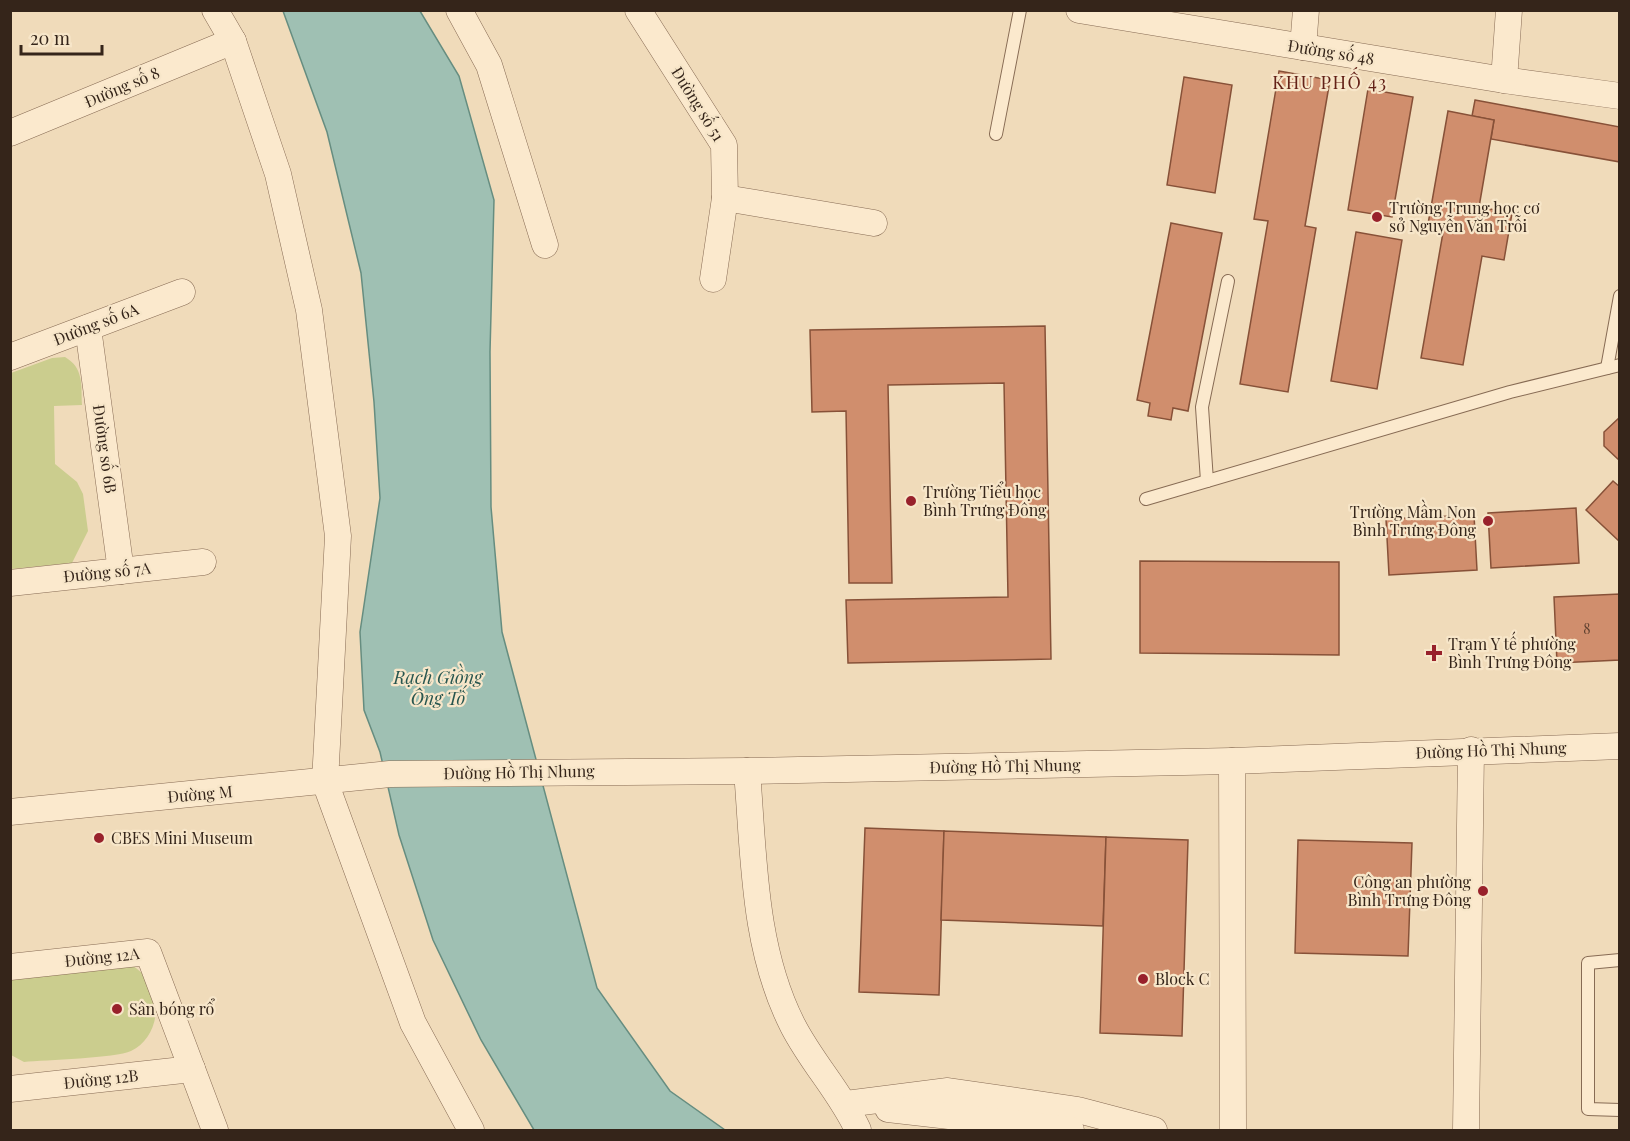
<svg xmlns="http://www.w3.org/2000/svg" width="1630" height="1141" font-family="'Playfair Display',serif">
<style>
.green{fill:#cbcd8e}
.water{fill:#9fc0b3;stroke:#668d80;stroke-width:1.5}
.building{fill:#d08e6d;stroke:#875138;stroke-width:1.5}
.lines{fill:none;stroke-linecap:round;stroke-linejoin:round}
.lane-casing{stroke:#876b54;stroke-width:14}
.street-casing{stroke:#876b54;stroke-width:27}
.lane{stroke:#fbe9cd;stroke-width:12}
.street{stroke:#fbe9cd;stroke-width:26}
.poi-dot{fill:#98212b;stroke:#f7e6c9;stroke-width:2}
.labels{text-anchor:middle;stroke-width:4.5;stroke-linejoin:round;paint-order:stroke}
.number-label{font-size:14px;fill:#5c3f2f}
.street-label{font-size:16px;fill:#35251a;stroke:#f7e6c9}
.poi-label{font-size:16px;fill:#35251a;stroke:#f7e6c9;text-anchor:start}
.neighbourhood-label{font-size:18px;letter-spacing:1.5px;fill:#632117;stroke:#f7e6c9}
.water-label{font-size:18px;font-style:italic;fill:#28564f;stroke:#f7e6c9}
</style>
<rect width="100%" height="100%" fill="#f0dbba"/>
<g class="green">
<path d="M65 357C84 368 81 385 82 405L54 406 55 464 77 482 83 494 88 531 72 563 11 569V373L52 358Z"/>
<path d="M127 962C145 973 155 984 156 1005 157 1024 148 1043 131 1051 116 1058 45 1060 24 1062L11 1055 10 978Z"/>
</g>
<path class="water" d="M283 11H420L459 76 494 200 490 352 491 507 502 632 597 988 670 1091 725 1130H534L481 1040 433 940 399 835 380 752 364 710 360 632 380 498 374 402 361 273 327 132Z"/>
<g class="building">
<path d="M1279 71 1330 80 1305 226 1316 228 1288 392 1240 384 1268 221 1254 219Z"/>
<path d="M1184 77 1232 85 1215 193 1167 185Z"/>
<path d="M1368 89 1413 97 1392 217 1348 210Z"/>
<path d="M1475 100 1620 127V162L1491 139 1494 120 1472 116Z"/>
<path d="M1448 111 1494 120 1479 207 1512 213 1504 260 1482 256 1463 365 1421 358 1444 227 1428 224Z"/>
<path d="M1171 223 1222 233 1188 411 1173 408 1171 420 1148 416 1150 403 1137 400Z"/>
<path d="M1356 232 1402 240 1377 389 1331 381Z"/>
<path d="M1045 326 1051 659 848 663 846 600 1008 597 1004 383 888 385 892 583H849L846 411 812 412 810 330Z"/>
<path d="M1620 417V461L1604 446V432Z"/>
<path d="M1613 481 1620 487V542L1586 510Z"/>
<path d="M1576 508 1579 563 1491 568 1488 513Z"/>
<path d="M1474 515 1477 570 1389 575 1386 519Z"/>
<path d="M1140 561 1339 562V655L1140 653Z"/>
<path d="M1620 594V660L1557 663 1554 597Z"/>
<path d="M865 828 944 831 939 995 859 992Z"/>
<path d="M944 831 1106 837 1103 926 941 920Z"/>
<path d="M1106 837 1188 840 1182 1036 1100 1033Z"/>
<path d="M1298 840 1412 843 1408 956 1295 953Z"/>
</g>
<g class="lines">
<defs>
<g id="lane">
<path d="M996 134 1020 10"/>
<path d="M1607 368 1620 296"/>
<path d="M1207 481 1202 407 1228 281"/>
<path d="M1146 499 1510 392 1620 365"/>
<path d="M1620 960 1588 963V1109L1620 1110"/>
</g>
<g id="street">
<path d="M215 10 233 41 278 174 309 310 338 536 325 782 413 1023 471 1130"/>
<path d="M459 10 489 65 545 245"/>
<path d="M638 10 724 145 725 198 713 279"/>
<path d="M1079 10 1504 80 1620 96"/>
<path d="M1303 47 1306 10"/>
<path d="M1504 80 1509 10"/>
<path d="M10 133 233 41"/>
<path d="M725 198 874 223"/>
<path d="M88 328 121 571"/>
<path d="M10 357 182 292"/>
<path d="M10 583 203 562"/>
<path d="M1232 761 1233 1130"/>
<path d="M747 771C754 857 753 948 793 1026 812 1063 841 1093 858 1130"/>
<path d="M10 812 390 774 747 771 1232 761 1620 746"/>
<path d="M10 967 148 952 215 1130"/>
<path d="M10 1089 192 1069"/>
<path d="M846 1104 948 1091 1078 1110 1154 1130"/>
<path d="M888 1109 1071 1130"/>
<path d="M1466 1130 1471 750"/>
</g>
</defs>
<use href="#lane" class="lane-casing"/>
<use href="#street" class="street-casing"/>
<use href="#lane" class="lane"/>
<use href="#street" class="street"/>
</g>
<g class="poi-dot">
<circle cx="1377" cy="217" r="6"/>
<circle cx="911" cy="501" r="6"/>
<circle cx="1488" cy="521" r="6"/>
<path d="M1431 644h6v6h6v6h-6v6h-6v-6h-6v-6h6z"/>
<circle cx="99" cy="838" r="6"/>
<circle cx="1483" cy="891" r="6"/>
<circle cx="1143" cy="979" r="6"/>
<circle cx="117" cy="1009" r="6"/>
</g>
<g class="labels">
<g class="number-label">
<text x="1587" y="634">8</text>
</g>
<g class="street-label">
<text transform="translate(1331 52) rotate(9)" y="6">Đường số 48</text>
<text transform="translate(122 87) rotate(-23)" y="6">Đường số 8</text>
<text transform="translate(698 104) rotate(58)" y="6">Đường số 51</text>
<text transform="translate(96 324) rotate(-21)" y="6">Đường số 6A</text>
<text transform="translate(105 449) rotate(82)" y="6">Đường số 6B</text>
<text transform="translate(107 572) rotate(-6)" y="6">Đường số 7A</text>
<text transform="translate(1491 750) rotate(-2)" y="6">Đường Hồ Thị Nhung</text>
<text transform="translate(1005 766) rotate(-1)" y="6">Đường Hồ Thị Nhung</text>
<text transform="translate(519 772) rotate(-1)" y="6">Đường Hồ Thị Nhung</text>
<text transform="translate(200 794) rotate(-5)" y="6">Đường M</text>
<text transform="translate(102 957) rotate(-6)" y="6">Đường 12A</text>
<text transform="translate(101 1079) rotate(-6)" y="6">Đường 12B</text>
</g>
<g class="poi-label">
<text x="1389" y="214">Trường Trung học cơ<tspan x="1389" dy="18">sở Nguyễn Văn Trỗi</tspan></text>
<text x="923" y="498">Trường Tiểu học<tspan x="923" dy="18">Bình Trưng Đông</tspan></text>
<text x="1476" y="518" text-anchor="end">Trường Mầm Non<tspan x="1476" dy="18">Bình Trưng Đông</tspan></text>
<text x="1448" y="650">Trạm Y tế phường<tspan x="1448" dy="18">Bình Trưng Đông</tspan></text>
<text x="111" y="844">CBES Mini Museum</text>
<text x="1471" y="888" text-anchor="end">Công an phường<tspan x="1471" dy="18">Bình Trưng Đông</tspan></text>
<text x="1155" y="985">Block C</text>
<text x="129" y="1015">Sân bóng rổ</text>
</g>
<g class="neighbourhood-label">
<text x="1330" y="89">KHU PHỐ 43</text>
</g>
<g class="water-label">
<text x="438" y="684">Rạch Giồng<tspan x="438" dy="21">Ông Tố</tspan></text>
</g>
</g>
<rect width="1630" height="1141" fill="none" stroke="#35251a" stroke-width="24"/>
<path d="M21 45v9h81v-9" fill="none" stroke="#35251a" stroke-width="3"/>
<text x="30" y="45" font-size="18" fill="#35251a" stroke="#f7e6c9" stroke-width="4.5" paint-order="stroke">20 m</text>
</svg>
